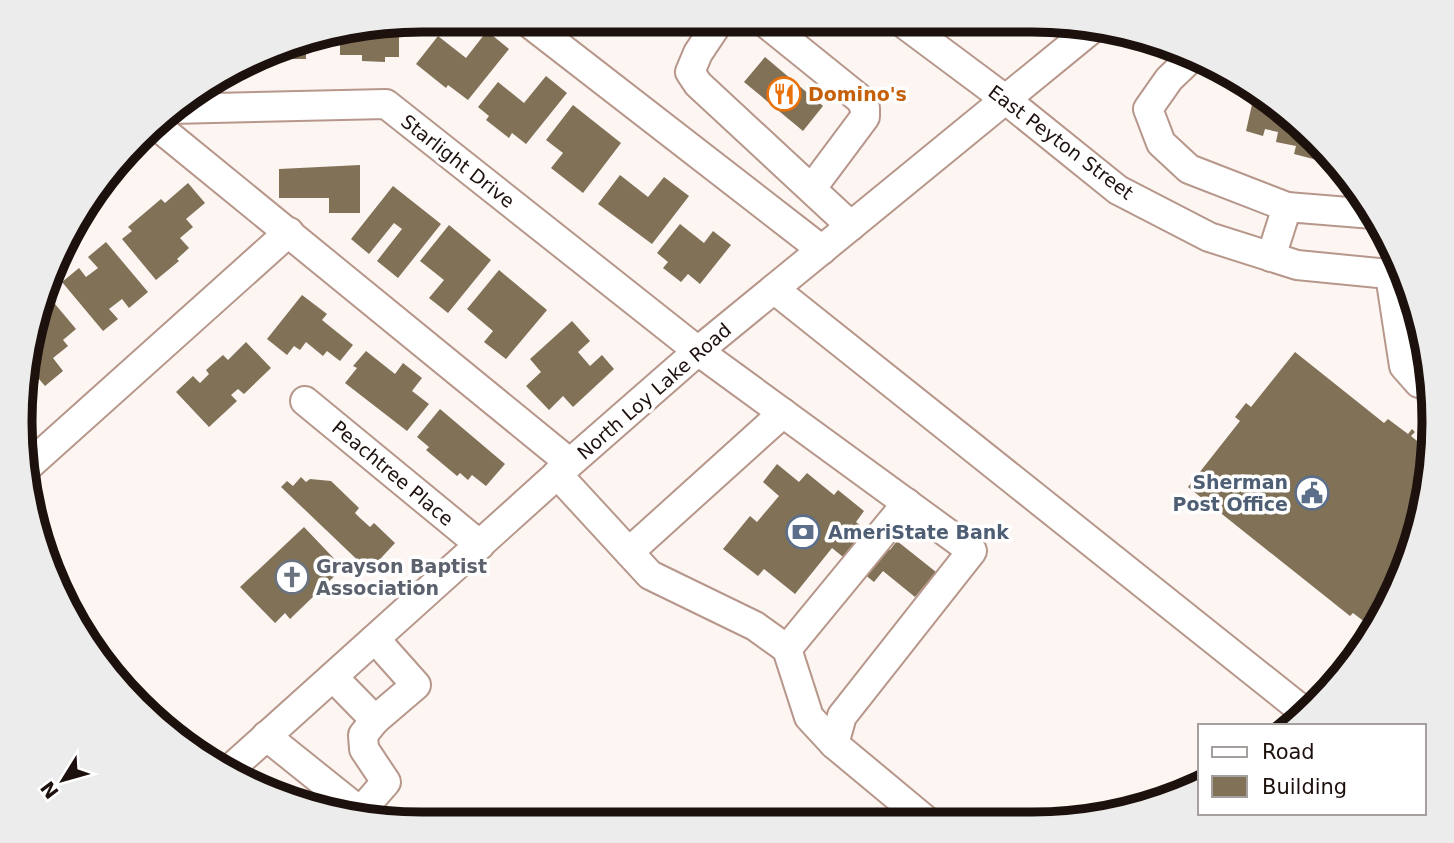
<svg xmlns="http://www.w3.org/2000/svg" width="1454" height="843" font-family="'DejaVu Sans',sans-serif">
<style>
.building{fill:#807157}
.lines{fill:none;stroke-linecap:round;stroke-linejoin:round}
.minor-casing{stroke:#b7978b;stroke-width:32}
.minor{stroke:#fff;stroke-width:28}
.labels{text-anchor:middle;stroke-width:7;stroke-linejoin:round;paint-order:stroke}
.food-label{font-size:19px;font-weight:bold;fill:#c56008;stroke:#fff;text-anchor:start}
.street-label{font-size:19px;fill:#1d110d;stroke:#fff}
.service-label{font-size:19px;font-weight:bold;fill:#4e5e75;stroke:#fff;text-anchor:end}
.worship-label{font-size:19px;font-weight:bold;fill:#5b616d;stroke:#fff;text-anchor:start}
.rim{fill:none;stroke:#1d110d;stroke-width:9}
</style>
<rect width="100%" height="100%" fill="#fcf5f2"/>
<g class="building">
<path d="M399 23V57H385V62L362 61V55H340V33Z"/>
<path d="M487 31 509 49 468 100 448 85 446 88 416 64 438 36 466 58Z"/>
<path d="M306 38V59H259L293 40Z"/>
<path d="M765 57 823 106 803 131 744 82Z"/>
<path d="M546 76 567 93 526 144 512 133 509 138 486 120 489 116 478 107 498 82 524 103Z"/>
<path d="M1256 87 1322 153 1321 161 1294 154 1296 146 1276 142 1278 132 1265 129 1263 136 1246 131Z"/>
<path d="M573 105 621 143 583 193 551 168 563 153 546 140Z"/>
<path d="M360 165V213H329V198H279V169Z"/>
<path d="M620 175 648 197 664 177 689 196 652 244 598 204Z"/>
<path d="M188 183 205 203 186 219 193 227 180 238 189 248 177 259 179 261 156 280 122 239 132 231 128 227 161 199 165 203Z"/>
<path d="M393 186 441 224 398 278 377 261 402 229 394 223 369 254 351 239Z"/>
<path d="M680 224 704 243 713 231 731 245 700 284 688 274 681 282 663 268 668 262 657 253Z"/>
<path d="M449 225 491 260 448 313 429 298 444 280 420 261Z"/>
<path d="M106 242 148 292 129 308 122 299 109 309 118 319 103 331 62 282 79 268 86 277 98 268 88 257Z"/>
<path d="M499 270 547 310 506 359 484 342 493 331 467 309Z"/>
<path d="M302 295 327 314 322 320 353 345 340 361 327 351 323 356 306 342 300 350 294 346 287 355 267 339Z"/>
<path d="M55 304 76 329 63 340 68 346 53 358 63 371 45 386 27 365 32 323Z"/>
<path d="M572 321 590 341 578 352 590 366 602 355 614 369 573 407 563 396 549 410 526 386 541 372 530 359Z"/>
<path d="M246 342 271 368 244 394 238 389 231 395 237 401 209 427 176 392 193 376 200 383 209 374 206 370 223 355 228 360Z"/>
<path d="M366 351 395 374 403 363 422 378 412 391 429 404 407 431 345 383 357 368 353 366Z"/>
<path d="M1295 352 1384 423 1388 419 1408 434 1412 429 1415 432 1411 436 1427 449V500L1374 629 1353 613 1350 616 1188 487 1240 421 1235 417 1246 403 1251 407Z"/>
<path d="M440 409 505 464 486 486 472 475 468 480 460 473 457 476 426 450 429 447 417 437Z"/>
<path d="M777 464 799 482 807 473 834 495 838 490 864 511 856 522 890 550 897 541 936 572 915 597 883 571 874 582 832 548 795 594 764 569 758 576 723 549 750 516 757 522 779 496 763 482Z"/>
<path d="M301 477 306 482 310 479 331 481 359 508 355 513 360 518 370 527 374 523 395 543 369 571 281 487 287 481 293 486Z"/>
<path d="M304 527 343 568 290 619 285 613 275 623 240 587Z"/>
</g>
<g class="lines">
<defs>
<g id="minor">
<path d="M524 19 822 250"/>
<path d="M720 20 698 53 690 72 698 84 851 226"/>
<path d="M762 20 860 99 865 108V117L812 188"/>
<path d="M899 20 1005 99 1118 190 1209 237 1297 265 1399 275"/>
<path d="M1193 56 1169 79 1148 109 1161 143 1189 169 1287 207"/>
<path d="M171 109 386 104 698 351 972 551 842 716 834 744 929 823"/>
<path d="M156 125 570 463"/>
<path d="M1271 257 1287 207 1373 214"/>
<path d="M1390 275 1404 366 1419 383 1427 373"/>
<path d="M774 289 1307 714"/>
<path d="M305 401 480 545"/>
<path d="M27 467 289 232"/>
<path d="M557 474 650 575 755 626 787 649 809 717 834 744"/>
<path d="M629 552 783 413"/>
<path d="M787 649 907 503"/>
<path d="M333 677 375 720 416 685 375 639"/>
<path d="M266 736 367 817"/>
<path d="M228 771 570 463 698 351 1094 27"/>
<path d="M360 812 386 782 364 749 363 735 375 720"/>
</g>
</defs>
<use href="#minor" class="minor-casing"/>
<use href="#minor" class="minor"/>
</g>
<defs>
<symbol id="restaurant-ring" viewBox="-11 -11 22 22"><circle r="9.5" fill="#fff" stroke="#e8710a" stroke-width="1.5"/><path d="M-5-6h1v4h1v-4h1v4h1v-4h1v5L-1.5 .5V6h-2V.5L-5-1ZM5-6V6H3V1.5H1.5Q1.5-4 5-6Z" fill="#e8710a"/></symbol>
<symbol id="civic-ring" viewBox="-11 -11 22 22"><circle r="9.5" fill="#fff" stroke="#5c6f8a" stroke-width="1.5"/><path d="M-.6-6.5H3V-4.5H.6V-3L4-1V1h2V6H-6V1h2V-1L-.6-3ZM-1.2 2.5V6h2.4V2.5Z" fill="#5c6f8a"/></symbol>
<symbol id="bank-ring" viewBox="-11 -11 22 22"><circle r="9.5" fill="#fff" stroke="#5c6f8a" stroke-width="1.5"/><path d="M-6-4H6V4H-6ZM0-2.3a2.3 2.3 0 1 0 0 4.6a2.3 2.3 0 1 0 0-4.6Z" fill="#5c6f8a"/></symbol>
<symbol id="church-ring" viewBox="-11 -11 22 22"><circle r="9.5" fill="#fff" stroke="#6b7280" stroke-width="1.5"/><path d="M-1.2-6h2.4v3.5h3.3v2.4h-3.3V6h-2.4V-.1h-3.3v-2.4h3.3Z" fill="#6b7280"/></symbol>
</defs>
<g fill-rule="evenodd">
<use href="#restaurant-ring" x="765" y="75" width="38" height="38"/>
<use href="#civic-ring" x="1293" y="474" width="38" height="38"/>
<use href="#bank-ring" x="784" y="513" width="38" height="38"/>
<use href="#church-ring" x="273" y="558" width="38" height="38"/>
</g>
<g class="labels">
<g class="food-label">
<text x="808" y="101">Domino's</text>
</g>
<g class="street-label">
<text transform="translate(1061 142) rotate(37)" y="7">East Peyton Street</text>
<text transform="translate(458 161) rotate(38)" y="7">Starlight Drive</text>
<text transform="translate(654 391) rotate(-41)" y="7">North Loy Lake Road</text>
<text transform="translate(393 473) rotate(40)" y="7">Peachtree Place</text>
</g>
<g class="service-label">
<text x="1288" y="489">Sherman<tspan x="1288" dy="22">Post Office</tspan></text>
<text x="828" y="539" text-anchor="start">AmeriState Bank</text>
</g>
<g class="worship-label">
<text x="316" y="573">Grayson Baptist<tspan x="316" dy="22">Association</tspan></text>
</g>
</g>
<path d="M0 0H1454V843H0ZM422 32H1032A390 390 0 0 1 1422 422V422A390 390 0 0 1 1032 812H422A390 390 0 0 1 32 422V422A390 390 0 0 1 422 32Z" fill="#edecec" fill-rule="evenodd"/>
<path class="rim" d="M422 32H1032A390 390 0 0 1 1422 422V422A390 390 0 0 1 1032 812H422A390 390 0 0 1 32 422V422A390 390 0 0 1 422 32Z"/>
<rect x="1198" y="724" width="228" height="91" fill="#ffffff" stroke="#a5a09e" stroke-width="2"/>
<rect x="1212" y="747" width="35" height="10" fill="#ffffff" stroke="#a5a09e" stroke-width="2"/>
<text x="1262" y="759" font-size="21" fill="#1d110d">Road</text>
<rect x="1212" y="776" width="35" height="21" fill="#807157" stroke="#a5a09e" stroke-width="2"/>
<text x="1262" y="794" font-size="21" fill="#1d110d">Building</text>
<g transform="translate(63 780) rotate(233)" stroke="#ffffff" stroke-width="5" paint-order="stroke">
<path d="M0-5L12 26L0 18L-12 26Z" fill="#1d110d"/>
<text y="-10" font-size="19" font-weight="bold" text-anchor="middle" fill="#1d110d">N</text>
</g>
</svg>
